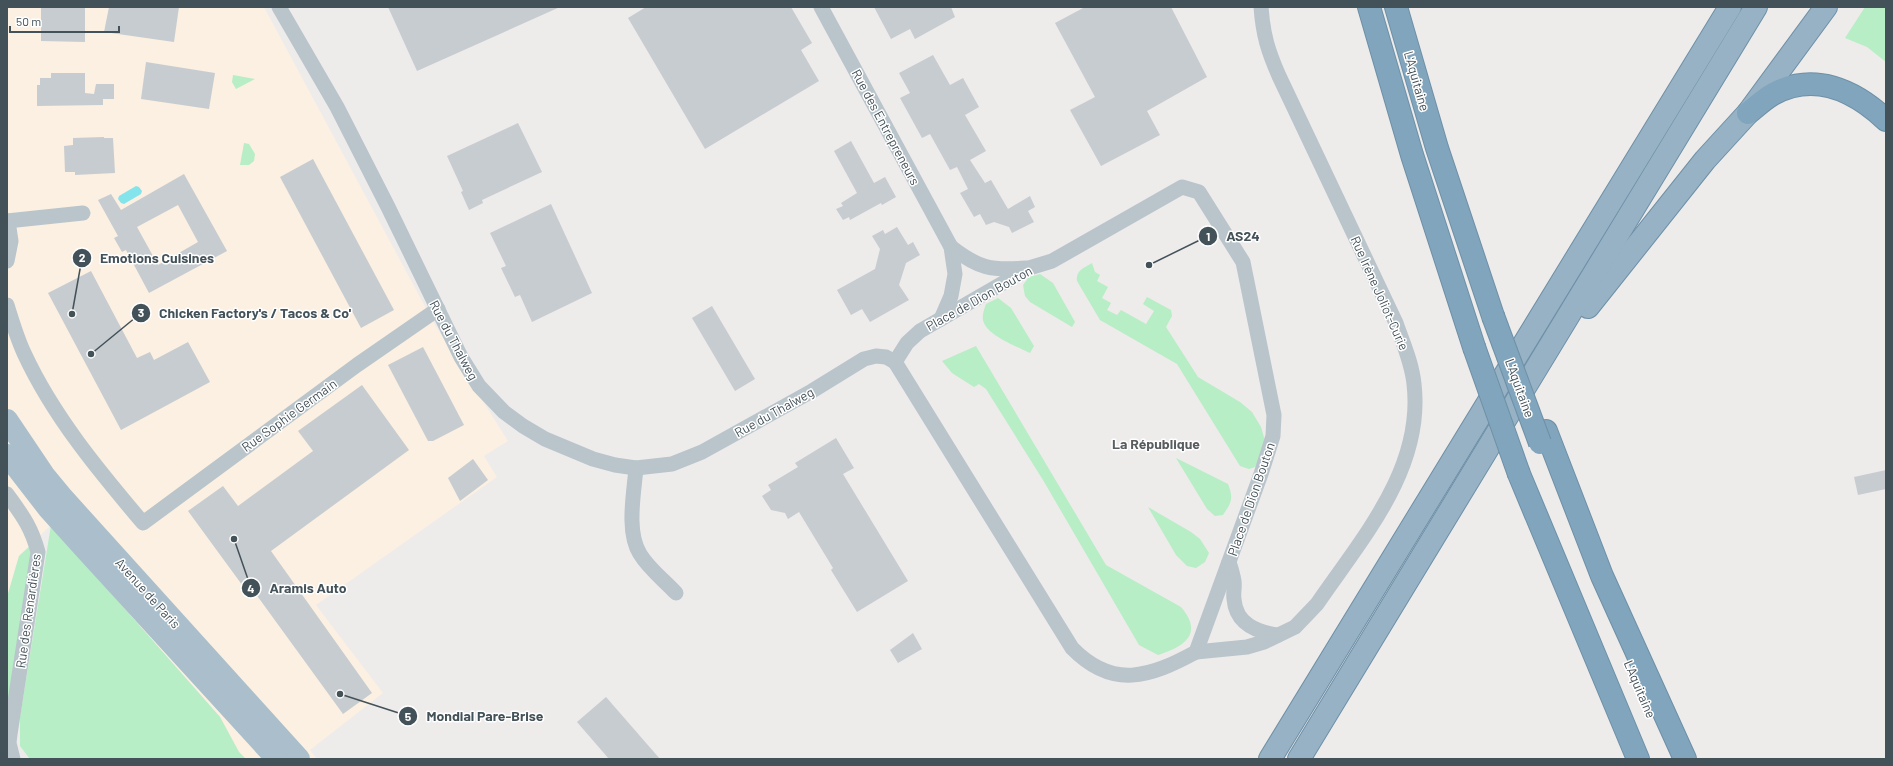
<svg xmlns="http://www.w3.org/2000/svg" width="1893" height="766" font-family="Barlow,sans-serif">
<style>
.commercial{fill:#fbf0e2}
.green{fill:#b7eec5}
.water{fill:#83e4ec}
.building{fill:#c7ccd0;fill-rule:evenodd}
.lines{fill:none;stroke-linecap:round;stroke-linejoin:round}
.trunk-casing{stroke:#6d90a7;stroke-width:24}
.motorway-casing{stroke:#6d90a7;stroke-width:24}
.minor{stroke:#b9c5cb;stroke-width:15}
.primary{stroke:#aabfcb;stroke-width:22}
.trunk{stroke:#96b2c4;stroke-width:22}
.motorway{stroke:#81a5bc;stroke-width:22}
.motorway-bridge-casing{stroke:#6d90a7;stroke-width:24;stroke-linecap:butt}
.motorway-bridge{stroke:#81a5bc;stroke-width:22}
.labels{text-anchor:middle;stroke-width:3;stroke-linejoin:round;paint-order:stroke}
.street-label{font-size:13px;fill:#435158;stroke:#fff}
.neighbourhood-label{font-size:14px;font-weight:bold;fill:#585d60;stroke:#fff}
.leader{fill:none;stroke:#435158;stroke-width:1.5}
.callout-dot{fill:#435158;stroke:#fff;stroke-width:1.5}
.mark-label{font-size:12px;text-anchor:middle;font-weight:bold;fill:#fff}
.callout-label{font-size:14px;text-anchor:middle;font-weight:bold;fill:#435158;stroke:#fff;stroke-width:3;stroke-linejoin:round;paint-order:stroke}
</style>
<rect width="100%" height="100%" fill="#eeebeb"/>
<path class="commercial" d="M7 7H264L435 325 508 441 484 456 497 477 316 605 383 693 310 750 317 759H246L239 752 220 717 51 525 19 556 7 597Z"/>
<g class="green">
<path d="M1865 7H1886V62L1867 47 1845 38Z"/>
<path d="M233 75 255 79 236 89 232 82Z"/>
<path d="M244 143 249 144 255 154 254 161 249 165H240Z"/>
<path d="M1092 263 1095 272 1100 275 1097 281 1108 287 1102 298 1111 303 1107 310 1117 315 1121 310 1146 324 1154 311 1143 304 1147 297 1171 310 1172 316 1166 327 1198 377 1240 402 1252 412 1261 427 1265 441 1262 453 1255 467 1249 469 1240 466 1177 364 1100 320 1077 281C1076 270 1084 268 1092 263Z"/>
<path d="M1040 274 1053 283 1075 322 1072 327 1030 302 1025 296 1023 285 1029 277Z"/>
<path d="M998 298 1011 308 1034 346 1030 353C1018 347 989 336 984 323 981 317 984 310 986 304Z"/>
<path d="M976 346 1106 565 1181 607C1204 634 1184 647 1158 655L1139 645 1043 480 986 389 979 384 974 387 952 373 942 361Z"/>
<path d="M1176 458 1228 484C1234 499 1231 503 1223 515L1215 516 1207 509Z"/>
<path d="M1148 507 1191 532 1200 539 1209 553 1205 562 1196 568 1187 566 1176 555Z"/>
<path d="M51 525 220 717 239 752 246 759H30L20 746V717Z"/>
<path d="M31 545 32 562 7 708V597L19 556Z"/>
</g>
<path class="water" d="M136 186 139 187 142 191 141 194 124 204 121 203 118 199 119 196Z"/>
<g class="building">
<path d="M41 7H85V42L41 41Z"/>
<path d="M109 7H179L174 42 104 32Z"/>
<path d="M388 7H560L417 71Z"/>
<path d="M646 7H791L812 43 801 50 819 81 705 149 628 18Z"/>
<path d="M874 7H951L955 17 915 39 910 29 891 39Z"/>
<path d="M1085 7H1171L1207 77 1147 111 1160 135 1101 166 1070 110 1095 97 1055 23Z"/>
<path d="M933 55 950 85 963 78 979 107 965 115 986 151 970 160 985 183 991 180 1008 209 1030 196 1035 207 1028 211 1034 222 1012 233 1009 227 994 222 986 225 980 214 974 217 960 193 968 189 957 167 950 170 930 134 922 138 900 98 910 93 899 73Z"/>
<path d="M146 62 215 73 209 109 141 99Z"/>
<path d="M51 73H85V93L94 94 96 84H114V99H103V105L37 106V85H40V78H51Z"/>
<path d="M518 123 542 172 482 200 483 203 469 210 461 192 463 191 447 156Z"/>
<path d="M104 137V138H113L115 173 75 175V172H65L64 146 73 145V138Z"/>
<path d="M851 141 874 183 885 177 896 197 882 205 881 203 850 220 849 217 843 220 836 209 843 206 841 203 857 193 834 151Z"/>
<path d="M313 159 394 310 361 328 280 177Z"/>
<path d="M184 174 227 251 149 293 126 250 122 252 114 238 118 236 98 200 111 194 121 210ZM178 205 198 242 158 265 137 227Z"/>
<path d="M551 204 592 293 532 322 520 295 515 297 501 268 506 266 490 233Z"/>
<path d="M897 227 908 245 913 242 920 255 906 263 899 285 909 300 870 322 862 309 851 315 837 290 875 269 880 249 872 236 883 230 885 234Z"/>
<path d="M91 271 137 358 150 352 154 360 188 342 210 382 121 430 48 293Z"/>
<path d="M712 306 755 379 735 391 692 318Z"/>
<path d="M423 347 464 425 433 441H428L388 365Z"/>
<path d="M362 385 409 450 271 551 372 693 343 714 253 590 248 593 188 511 223 486 238 506 313 451 298 431Z"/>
<path d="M836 438 854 468 843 474 908 581 857 612 831 570 833 568 799 512 788 519 785 513 771 510 762 496 771 490 768 485 798 467 795 463Z"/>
<path d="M473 459 488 480 460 501 448 478Z"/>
<path d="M1886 470V489L1858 495 1854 477Z"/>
<path d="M913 633 922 649 898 663 890 650Z"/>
<path d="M606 697 660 759H609L577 722Z"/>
</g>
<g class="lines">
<defs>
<g id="trunk">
<path d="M1588 307 1705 160 1748 113 1826 7"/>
<path d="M1270 759 1730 7"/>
<path d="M1299 759 1756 7"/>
</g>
<g id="motorway">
<path d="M1369 7 1412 155 1474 347"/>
<path d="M1396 7 1437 148 1493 316"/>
<path d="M1748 113C1756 107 1764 99 1773 94 1814 72 1854 90 1886 120"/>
<path d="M1546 431 1602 576 1685 759"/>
<path d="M1519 474 1638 759"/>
</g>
</defs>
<use href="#trunk" class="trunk-casing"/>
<use href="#motorway" class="motorway-casing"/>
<g class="minor">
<path d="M279 7 337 107 388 207 461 357 479 386 504 412 523 426 545 439 593 459 615 465 636 468 672 464 702 452 812 391 864 359 876 356 886 357 895 362"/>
<path d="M821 7 951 247 955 274 951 296 941 319"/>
<path d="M1182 187 1199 192 1243 262 1274 415 1273 436 1261 474 1196 652C1150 677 1113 690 1072 648L895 362 907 343 920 331 1029 268 1052 261Z"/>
<path d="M7 221 83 213"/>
<path d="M951 247C978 268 991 271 1026 268"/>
<path d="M7 261 11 241 8 221"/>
<path d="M7 305C12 321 17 338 24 353 53 416 99 471 143 523L357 365 438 309"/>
<path d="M636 468C634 493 626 532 640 554 649 569 664 580 676 593"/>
<path d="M7 494C22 515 31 526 38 552L10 734 9 743 13 759"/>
<path d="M1229 562C1231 568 1233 574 1234 581 1235 587 1233 593 1234 599 1236 624 1256 632 1278 635"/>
<path d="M1196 652 1247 647 1264 642 1295 627 1317 604C1362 538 1424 469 1414 384 1412 363 1403 343 1396 323L1279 76C1268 51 1263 35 1261 7"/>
</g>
<g class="primary">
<path d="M7 420 44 475 63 498 299 759"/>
<path d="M7 455 48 508 86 550 277 759"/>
</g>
<use href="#trunk" class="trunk"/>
<use href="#motorway" class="motorway"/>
<defs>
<g id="motorway-bridge">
<path d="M1493 316 1540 443"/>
<path d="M1474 347 1519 474"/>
</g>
</defs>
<use href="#motorway-bridge" class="motorway-bridge-casing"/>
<use href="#motorway-bridge" class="motorway-bridge"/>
</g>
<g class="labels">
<g class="street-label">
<text transform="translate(1417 81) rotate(74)" y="5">L'Aquitaine</text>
<text transform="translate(886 127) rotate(62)" y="5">Rue des Entrepreneurs</text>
<text transform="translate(1380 293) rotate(66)" y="5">Rue Irène Joliot-Curie</text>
<text transform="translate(979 298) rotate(-29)" y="5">Place de Dion Bouton</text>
<text transform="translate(454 340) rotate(62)" y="5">Rue du Thalweg</text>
<text transform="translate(1520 388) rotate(70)" y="5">L'Aquitaine</text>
<text transform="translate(774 412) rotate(-29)" y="5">Rue du Thalweg</text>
<text transform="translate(289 415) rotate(-36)" y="5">Rue Sophie Germain</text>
<text transform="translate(1251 499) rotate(-71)" y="5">Place de Dion Bouton</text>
<text transform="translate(148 593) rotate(48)" y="5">Avenue de Paris</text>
<text transform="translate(28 611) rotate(-82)" y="5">Rue des Renardières</text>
<text transform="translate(1640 689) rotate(67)" y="5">L'Aquitaine</text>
</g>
<g class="neighbourhood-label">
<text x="1156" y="449">La République</text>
</g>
</g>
<path class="leader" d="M1149 265L1208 236M72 314L82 258M91 354L141 313M234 539L251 588M340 694L408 716"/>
<g class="callout-dot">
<circle cx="1149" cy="265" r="4"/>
<circle cx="72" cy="314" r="4"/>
<circle cx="91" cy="354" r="4"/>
<circle cx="234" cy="539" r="4"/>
<circle cx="340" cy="694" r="4"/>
<circle cx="1208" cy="236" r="10"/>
<circle cx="82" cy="258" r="10"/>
<circle cx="141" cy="313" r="10"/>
<circle cx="251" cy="588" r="10"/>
<circle cx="408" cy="716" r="10"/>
</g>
<g class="mark-label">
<text x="1208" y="241">1</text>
<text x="82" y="262">2</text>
<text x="141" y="317">3</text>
<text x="251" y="593">4</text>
<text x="408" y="721">5</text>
</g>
<g class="callout-label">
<text x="1243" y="241">AS24</text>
<text x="157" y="263">Emotions Cuisines</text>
<text x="255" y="318">Chicken Factory's / Tacos &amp; Co'</text>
<text x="308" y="593">Aramis Auto</text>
<text x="485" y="721">Mondial Pare-Brise</text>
</g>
<rect width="1893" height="766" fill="none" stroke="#435158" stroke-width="16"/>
<path d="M10 26v6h109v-6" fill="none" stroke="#435158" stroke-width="2"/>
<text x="16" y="26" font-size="12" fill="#435158" stroke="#ffffff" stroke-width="3" paint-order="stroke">50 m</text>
</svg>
